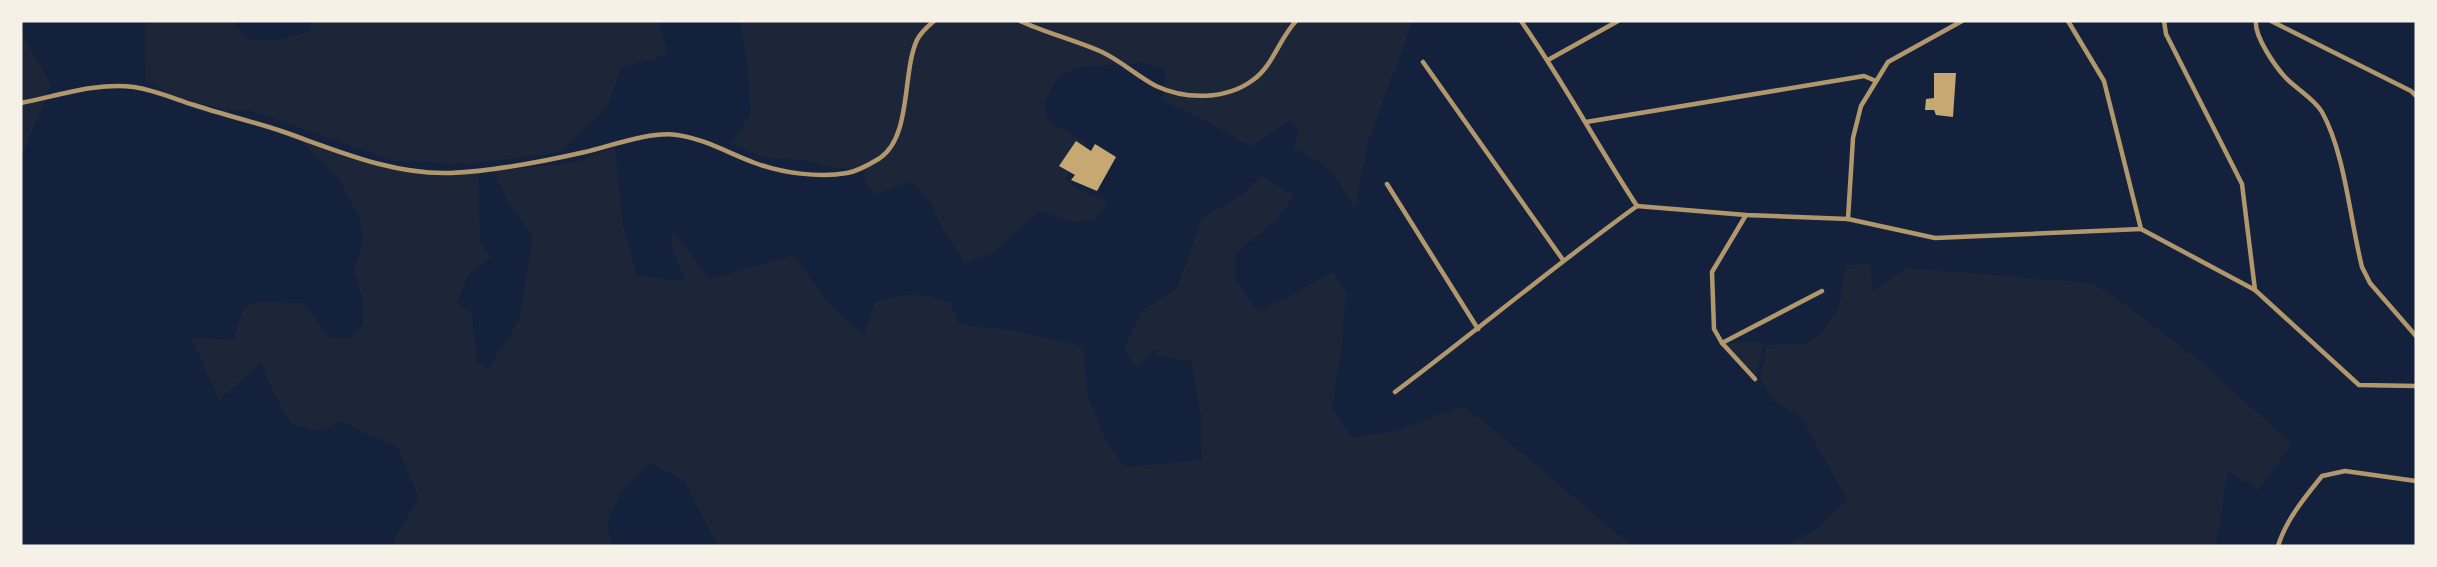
<svg xmlns="http://www.w3.org/2000/svg" width="2437" height="567" font-family="'Golos Text',sans-serif">
<style>
.green{fill:#1d2539}
.building{fill:#c6a872}
.lines{fill:none;stroke-linecap:round;stroke-linejoin:round}
.minor{stroke:#b1986c;stroke-width:4.5}
</style>
<rect width="100%" height="100%" fill="#14213d"/>
<g class="green">
<path d="M145 21H236V26L250 41 280 40 310 31 311 21H658L668 53 655 59 622 67 606 109 560 152 470 164 395 161 251 111 228 110 176 98 146 80Z"/>
<path d="M740 21H1413L1369 138 1355 209C1334 173 1331 166 1293 148L1299 132 1290 120 1251 147 1203 119 1163 101 1166 70 1145 63 1076 67 1056 80 1045 101 1047 119 1087 145 1065 178 1075 188 1109 202 1096 219 1071 222 1041 210 993 253 965 263 942 228 930 202 911 181 876 195 868 187 862 170 832 167 801 160 765 158 731 143 750 115 748 69Z"/>
<path d="M21 31 51 85 21 158Z"/>
<path d="M290 131 396 170 478 172 480 243 492 257 469 274 457 303 472 314 477 362 488 369 519 320 533 236 509 204 493 171 575 163 615 147 622 221 637 276 685 281 672 248V229L709 279 794 255 827 302 864 336 875 301C907 295 919 289 950 303L959 324 1015 331 1083 346 1088 397 1106 440 1124 467 1202 460 1201 416 1191 361 1159 356 1154 349 1137 369 1124 348 1143 310 1177 288 1202 218 1243 194 1261 175 1294 196 1276 220 1236 253V280L1257 311 1284 299 1333 272 1346 292 1341 351 1332 408 1352 438 1395 431 1463 406 1486 423 1632 546H718L684 481 651 463 621 492 607 523 612 546H397L393 540 419 498 397 447 340 421 322 431 292 425 272 390 262 362 219 400 191 337 234 340 243 309 254 302 303 303 330 338H351L363 325V301L354 270 363 241 359 216 337 177Z"/>
<path d="M1871 264 1872 291 1907 268 2091 283 2118 299 2199 360 2292 444 2259 490 2228 471 2216 546H1786L1814 531 1847 500 1801 417 1774 402 1760 379 1767 345 1804 344 1821 334 1839 307 1846 265Z"/>
<path d="M1764 342 1755 377 1724 343Z"/>
</g>
<g class="building">
<path d="M1934 73H1956L1953 117 1936 115 1934 110H1925L1926 99 1934 98Z"/>
<path d="M1076 141 1091 151 1095 144 1116 157 1097 191 1071 180 1075 175 1059 166Z"/>
</g>
<g class="lines">
<g class="minor">
<path d="M1020 21C1046 33 1075 40 1102 52 1121 61 1137 76 1156 86 1186 100 1226 100 1253 80 1273 66 1279 39 1296 21"/>
<path d="M1521 21C1563 81 1597 145 1637 206"/>
<path d="M2068 21 2104 81 2141 229"/>
<path d="M2164 21 2166 34 2242 184 2255 290"/>
<path d="M2256 21C2254 36 2275 66 2285 77 2296 89 2314 98 2322 112 2345 153 2350 220 2362 267L2370 283 2416 336"/>
<path d="M2271 21 2411 91 2416 96"/>
<path d="M1548 60 1618 21"/>
<path d="M1423 62 1563 260"/>
<path d="M21 103C57 96 97 82 134 87 154 90 175 99 194 105 224 115 255 122 284 132 338 151 393 175 451 173 495 171 541 162 585 152 611 146 650 131 677 135 705 139 728 153 755 163 782 173 819 178 847 173 859 171 870 164 880 158 912 136 902 72 917 40 921 32 927 27 934 21"/>
<path d="M1586 122 1864 76 1876 81"/>
<path d="M1387 184 1478 329"/>
<path d="M1746 215 1712 272 1714 329 1722 343 1822 291"/>
<path d="M1848 219 1853 138 1861 106 1888 62 1962 21"/>
<path d="M2141 229 2255 290 2359 385 2416 386"/>
<path d="M1722 343 1755 379"/>
<path d="M1395 392C1476 331 1554 266 1637 206L1746 215 1848 219 1935 238 2141 229"/>
<path d="M2278 546C2286 520 2305 497 2322 476L2345 471 2416 481"/>
</g>
</g>
<rect width="2437" height="567" fill="none" stroke="#f6f1e7" stroke-width="45"/>
</svg>
